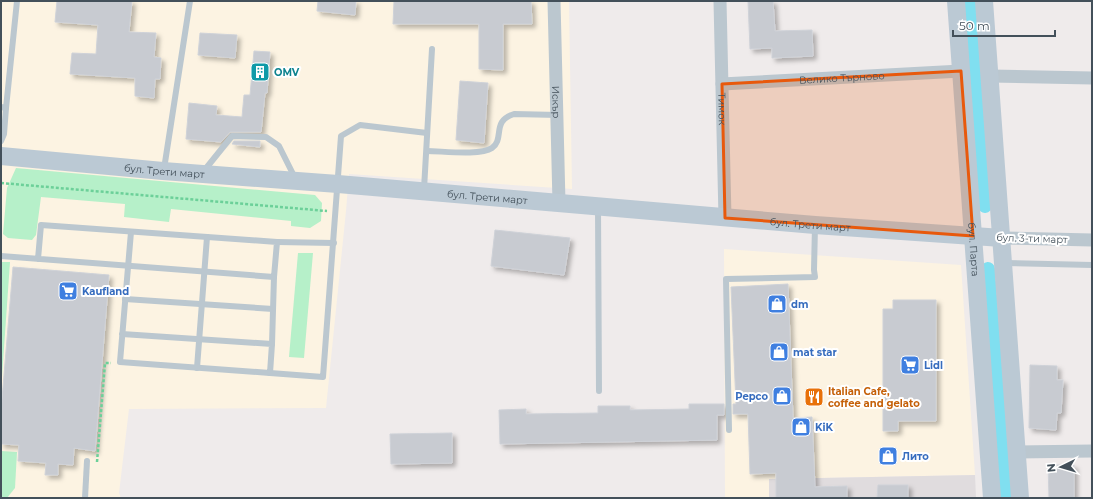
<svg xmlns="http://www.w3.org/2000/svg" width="1093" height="499" font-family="Montserrat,sans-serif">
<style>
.commercial{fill:#fcf3e2}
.education{fill:#e0dcde}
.green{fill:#b6f0c9}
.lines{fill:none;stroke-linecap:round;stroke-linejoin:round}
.canal{stroke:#80dff0;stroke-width:14}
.building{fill:#c8cbd1;stroke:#cfd2d8;filter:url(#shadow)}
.path{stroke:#6cd099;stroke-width:2.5;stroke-dasharray:3 2;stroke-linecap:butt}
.lane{stroke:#bbc7cf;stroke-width:6}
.street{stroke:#bbc7cf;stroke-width:13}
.secondary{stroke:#bbc9d4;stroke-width:18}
.marked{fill:#e8590c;fill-opacity:0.2;stroke:#e8590c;stroke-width:3;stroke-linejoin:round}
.labels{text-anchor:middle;stroke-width:4;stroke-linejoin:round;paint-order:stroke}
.culture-label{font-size:10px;font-weight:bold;fill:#0d838f;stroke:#fff;text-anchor:start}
.street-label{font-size:10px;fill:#43505a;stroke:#fff}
.shop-label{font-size:10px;font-weight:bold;fill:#366cbe;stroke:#fff;text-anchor:start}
.food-label{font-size:10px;font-weight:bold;fill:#c56008;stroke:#fff;text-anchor:start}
</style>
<defs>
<filter id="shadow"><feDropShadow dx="3.5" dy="3.5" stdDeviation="2" flood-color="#0004"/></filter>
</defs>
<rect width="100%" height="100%" fill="#efebeb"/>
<g class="commercial">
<path d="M1 1H569L572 189 349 174 346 211 326 408 129 409 119 493 121 498H1Z"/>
<path d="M724 249 961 265 975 475 769 479V498H725Z"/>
</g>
<path class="education" d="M975 475 976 498H769V479Z"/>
<g class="green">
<path d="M16 168 315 195 322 203 321 221 310 228 291 226V221L171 209 169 222 124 217 125 204 41 197 36 235 32 240 8 238 3 234 7 188Z"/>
<path d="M298 253H313L304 358 289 357Z"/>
<path d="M2 262H10L1 391V269Z"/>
<path d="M1 451 17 452 15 488 7 498H1Z"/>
</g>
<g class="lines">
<g class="canal">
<path d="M970 1 985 206"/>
<path d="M988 269 1005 498"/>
</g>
</g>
<g class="building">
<path d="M57 1H132L129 32 156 33 154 57 161 58 160 79H155L154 98 135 96V78L70 74 72 53 96 54 98 25 55 22Z"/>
<path d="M318 1H356L355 15 317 11Z"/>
<path d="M394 1H531L532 24H503V70L479 69V24H393Z"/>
<path d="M748 1H773L775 31 812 30 813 56 772 58V48L750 49Z"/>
<path d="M200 33 237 35 235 58 198 55Z"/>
<path d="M254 51 270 52 267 93H265L261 132H230L221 142 186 139 189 103 217 106 216 115 242 117 244 95H250Z"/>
<path d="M460 81 488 83 484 143 456 140Z"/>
<path d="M234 141H260V147L232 144Z"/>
<path d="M495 230 570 238 564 275 491 266Z"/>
<path d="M13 267 109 275 95 451 74 448 73 465 58 464V475H45L46 463 18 461 19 445 1 444V411Z"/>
<path d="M788 284 793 418 812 417 815 487 847 486V498H776V473L750 474 748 414H733V404H736L731 287Z"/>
<path d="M893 300H936V421H898V431H883V309H893Z"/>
<path d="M1030 365 1057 366V380H1063L1061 413H1057L1056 430 1029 428Z"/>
<path d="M689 404H724V415H717V440L500 444 499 410 526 409V414L598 413V406H630V410L689 409Z"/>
<path d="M452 433V463L391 464 390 434Z"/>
<path d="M1048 465H1074V498H1049Z"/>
<path d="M878 485H908V498H877Z"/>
</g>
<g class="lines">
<g class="path">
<path d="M1 183 327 211"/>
<path d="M97 462 105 363H111"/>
</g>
<g class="lane">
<path d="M1 107 6 108 17 1"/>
<path d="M1 141 4 134 6 108"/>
<path d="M427 151C442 151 480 156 492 148 505 139 491 121 514 114L558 115"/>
<path d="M164 169 190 1"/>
<path d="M203 172 232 136 266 137 279 146 295 178"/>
<path d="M424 189 432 49"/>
<path d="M598 208 599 391"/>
<path d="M277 242 334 243"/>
<path d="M1 256C92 263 183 270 274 277L277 242 41 225 38 259"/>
<path d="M1004 263 1092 265"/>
<path d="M125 299 273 309"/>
<path d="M122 334 272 344 270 373 120 362 131 232"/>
<path d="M272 344 274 277"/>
<path d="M197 368 207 237"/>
<path d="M270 373 323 377 341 136 360 125 427 133"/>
<path d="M729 430 726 279 815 277 814 270 815 226"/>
<path d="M85 498 87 461"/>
</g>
<g class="street">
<path id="s1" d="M554 1 559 203"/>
<path id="s2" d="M720 1 725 218"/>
<path d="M990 76 1092 78"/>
<path id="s3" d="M722 84 961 71"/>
<path d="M1002 238 1092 240"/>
<path d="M1017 452 1092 451"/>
</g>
<g class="secondary">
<path id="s4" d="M956 1 992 498"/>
<path d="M984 1 1020 498"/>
<path id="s5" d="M1 156 163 171 338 184 815 225 1002 238"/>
</g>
</g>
<path class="marked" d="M961 71 973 236 725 218 722 84Z"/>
<defs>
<symbol id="building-square" viewBox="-11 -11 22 22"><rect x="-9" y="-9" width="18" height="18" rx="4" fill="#0f9aa8" stroke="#fff"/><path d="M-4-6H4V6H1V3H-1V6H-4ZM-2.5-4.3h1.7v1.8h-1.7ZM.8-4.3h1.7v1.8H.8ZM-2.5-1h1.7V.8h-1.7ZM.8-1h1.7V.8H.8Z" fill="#fff"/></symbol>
<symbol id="supermarket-square" viewBox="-11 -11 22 22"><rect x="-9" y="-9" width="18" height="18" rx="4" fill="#3f7fe0" stroke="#fff"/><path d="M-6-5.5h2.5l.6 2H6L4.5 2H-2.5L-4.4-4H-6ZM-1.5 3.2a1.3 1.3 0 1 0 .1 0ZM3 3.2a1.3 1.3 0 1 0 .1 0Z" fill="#fff"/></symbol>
<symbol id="shop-square" viewBox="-11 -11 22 22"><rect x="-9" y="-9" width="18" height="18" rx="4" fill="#3f7fe0" stroke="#fff"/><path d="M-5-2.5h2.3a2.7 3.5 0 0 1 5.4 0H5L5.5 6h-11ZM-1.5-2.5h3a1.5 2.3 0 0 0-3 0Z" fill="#fff"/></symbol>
<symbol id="restaurant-square" viewBox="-11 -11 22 22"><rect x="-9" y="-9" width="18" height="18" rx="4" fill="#e8710a" stroke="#fff"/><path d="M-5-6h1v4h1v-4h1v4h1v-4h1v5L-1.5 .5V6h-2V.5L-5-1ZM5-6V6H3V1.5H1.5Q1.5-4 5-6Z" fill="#fff"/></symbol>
</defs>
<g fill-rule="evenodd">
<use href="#building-square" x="249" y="61" width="22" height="22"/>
<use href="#supermarket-square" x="57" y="280" width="22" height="22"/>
<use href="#shop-square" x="766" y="293" width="22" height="22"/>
<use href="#shop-square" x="768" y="341" width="22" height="22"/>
<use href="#supermarket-square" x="899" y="354" width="22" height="22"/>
<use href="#shop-square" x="771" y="385" width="22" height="22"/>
<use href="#restaurant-square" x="803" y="386" width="22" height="22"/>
<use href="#shop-square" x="790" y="416" width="22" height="22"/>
<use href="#shop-square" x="877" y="445" width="22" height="22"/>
</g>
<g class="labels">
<g class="culture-label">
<text x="274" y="76">OMV</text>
</g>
<g class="street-label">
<text dy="4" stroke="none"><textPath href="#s3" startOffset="120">Велико Търново</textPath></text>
<text dy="4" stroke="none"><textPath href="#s1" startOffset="101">Искър</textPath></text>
<text dy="4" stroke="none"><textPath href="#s2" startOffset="108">Тимок</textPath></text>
<text dy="4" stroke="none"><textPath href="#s5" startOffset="164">бул. Трети март</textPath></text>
<text dy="4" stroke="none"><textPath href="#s5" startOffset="488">бул. Трети март</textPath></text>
<text dy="4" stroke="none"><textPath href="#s5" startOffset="812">бул. Трети март</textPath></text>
<text transform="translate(1032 238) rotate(2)" y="4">бул. 3-ти март</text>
<text dy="4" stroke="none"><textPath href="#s4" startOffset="249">бул. Парта</textPath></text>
</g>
<g class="shop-label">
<text x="82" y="295">Kaufland</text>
<text x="791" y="308">dm</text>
<text x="793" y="356">mat star</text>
<text x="924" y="369">Lidl</text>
<text x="768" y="400" text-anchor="end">Pepco</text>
<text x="815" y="431">KiK</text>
<text x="902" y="460">Лито</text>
</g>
<g class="food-label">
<text x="828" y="395">Italian Cafe,<tspan x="828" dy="12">coffee and gelato</tspan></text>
</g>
</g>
<rect width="1093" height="499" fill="none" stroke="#43505a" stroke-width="4"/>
<g transform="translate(1061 467) rotate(265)" stroke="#ffffff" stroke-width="3" paint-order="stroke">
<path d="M0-3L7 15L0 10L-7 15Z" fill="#43505a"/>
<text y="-6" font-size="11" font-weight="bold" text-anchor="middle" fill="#43505a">N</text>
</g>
<path d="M953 30v6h102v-6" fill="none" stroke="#43505a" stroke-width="2"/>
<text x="959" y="30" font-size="12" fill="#43505a" stroke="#ffffff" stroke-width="3" paint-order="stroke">50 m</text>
</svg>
